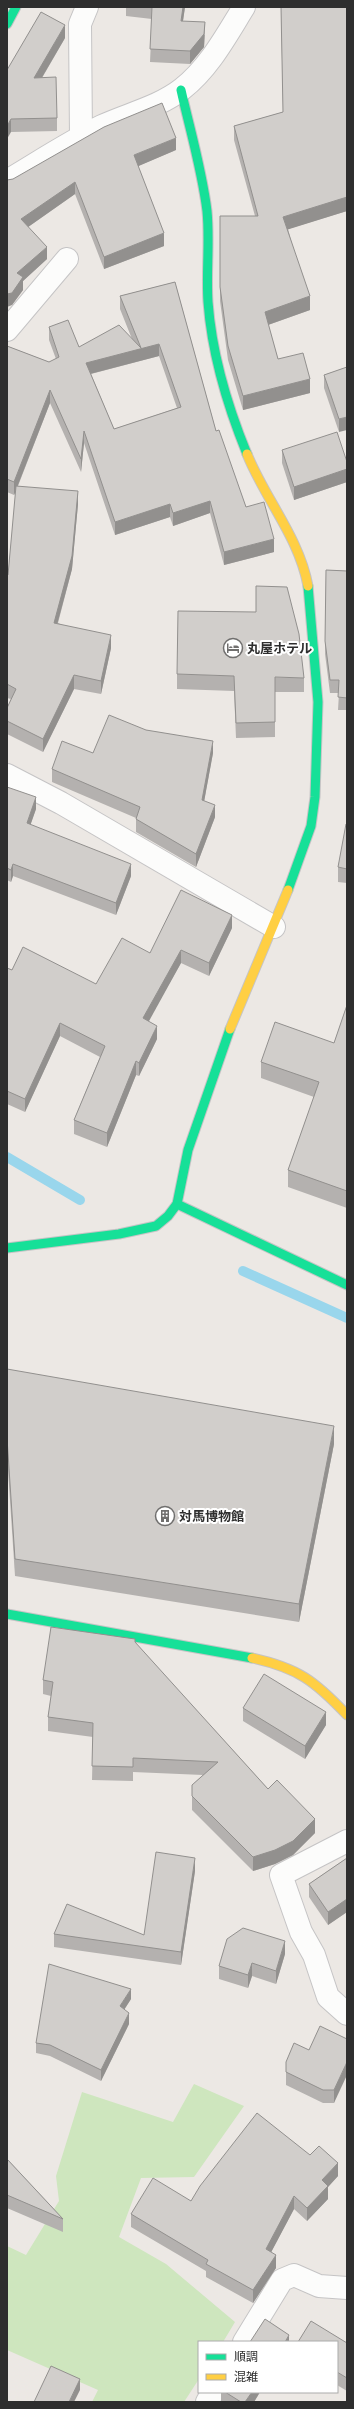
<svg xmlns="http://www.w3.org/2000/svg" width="354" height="2409" font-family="Barlow,'Noto Sans JP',sans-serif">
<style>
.green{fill:#cee6be}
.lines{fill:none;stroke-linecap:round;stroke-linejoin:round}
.stream{stroke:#99d6ec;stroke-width:10}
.street-casing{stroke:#c5c4c5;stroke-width:24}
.fast-casing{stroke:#c5c4c5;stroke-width:11}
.slow-casing{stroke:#c5c4c5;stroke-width:11}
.street{stroke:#fcfcfb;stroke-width:22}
.fast{stroke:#16e098;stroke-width:9}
.slow{stroke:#ffcf43;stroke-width:9}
.wall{fill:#b4b1af;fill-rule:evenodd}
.shaded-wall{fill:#92908e}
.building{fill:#d1cecb;stroke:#92908e;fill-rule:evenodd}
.labels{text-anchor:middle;stroke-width:4;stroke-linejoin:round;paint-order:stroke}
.poi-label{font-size:13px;font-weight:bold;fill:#2e2e2e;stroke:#fff;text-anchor:start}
</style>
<rect width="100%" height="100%" fill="#ece8e4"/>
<path class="green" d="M194 2084 244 2106 194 2177 141 2178 119 2237 166 2264 235 2322 223 2342H199V2379L184 2402H92L98 2390 7 2350V2246L26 2255 59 2201 56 2176 82 2092 173 2122Z"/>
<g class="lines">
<g class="stream">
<path d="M7 1157 80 1200"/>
<path d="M243 1271 347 1318"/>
</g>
<defs>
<g id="street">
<path d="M81 137 80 24 87 7"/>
<path d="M7 181C39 162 69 142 102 126 128 114 159 107 182 89 209 68 226 36 244 7"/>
<path d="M7 330 67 259"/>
<path d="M7 775 61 803 274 927"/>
<path d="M347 1841 281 1875 301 1932 314 1955 328 1997 347 2014"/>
<path d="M244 2342 282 2280 294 2275 319 2286 347 2288"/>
<path d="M207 2402 213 2392"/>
</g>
<g id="fast">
<path d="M7 24 16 7"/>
<path d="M181 90C190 130 202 170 207 211 210 241 206 272 208 302 212 356 227 405 247 454"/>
<path d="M288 890 311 826 315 797 318 702 308 586"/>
<path d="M177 1204 347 1285"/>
<path d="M7 1248 119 1234 156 1226 168 1216 177 1204 188 1150 230 1029"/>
<path d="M7 1614 252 1658"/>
</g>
<g id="slow">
<path d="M247 454C265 499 299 537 308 586"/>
<path d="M230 1029 288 890"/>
<path d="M252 1658C298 1668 315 1681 347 1715"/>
</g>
</defs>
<use href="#street" class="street-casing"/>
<use href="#fast" class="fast-casing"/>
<use href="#slow" class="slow-casing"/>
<use href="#street" class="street"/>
<use href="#fast" class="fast"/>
<use href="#slow" class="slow"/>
</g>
<g class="wall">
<path d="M126 7H185L183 21 205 35 204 47 190 64 150 62 152 19 126 16Z"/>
<path d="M281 7H347V211L288 229 310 310 268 325 278 359 310 393 243 410 228 360 220 301V216H255L234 140V126L283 112Z"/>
<path d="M65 38 42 78 57 118V131L11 132 7 70Z"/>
<path d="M176 150 138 166 164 246 104 269 75 194 28 227 47 259 23 281V290L12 305 7 180Z"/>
<path d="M175 282 216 431 246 507 274 552 224 565 210 513 173 526 170 517 115 535 84 443 81 472 50 403 18 486 78 504 72 569 58 623 111 648 101 694 74 689 43 752 7 734V708L11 699 7 698V575H8L16 492 14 495 7 492V346L49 362 56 359 49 340V327L79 347 132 339 120 309V296ZM159 356 177 408 114 429 91 374Z"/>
<path d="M347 367 339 432 324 388V375Z"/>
<path d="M282 450 347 462V482L294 500 282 463Z"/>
<path d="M326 570 347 571V710H338L339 693H330L325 654Z"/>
<path d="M177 674 304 678V692H275V737L236 738 234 691 177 689Z"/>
<path d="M146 730 213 753 204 801 215 817 196 867 136 832V818L52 782V769L93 753Z"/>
<path d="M7 787 36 809 30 825 131 876 116 915 13 876 11 882 7 880Z"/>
<path d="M347 824V883L338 882V867Z"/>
<path d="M232 928 209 976 181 963 148 1021 157 1039 139 1076 136 1075 107 1147 74 1134V1120L100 1057 60 1036 25 1112 7 1104V968L12 970 96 984 150 953Z"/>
<path d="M347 1005V1208L288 1187V1170L314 1097 261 1078V1062L334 1043Z"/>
<path d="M7 1369 334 1444 299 1622 15 1576 7 1455Z"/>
<path d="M135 1643 268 1789 315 1833 293 1855 275 1864 253 1871 192 1810V1785L203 1775 133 1772V1781L92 1780 93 1737 48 1731V1717L51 1696 43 1694V1680Z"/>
<path d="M243 1708 326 1725 305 1759 243 1721Z"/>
<path d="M347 1858V1912L328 1925 309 1897V1884Z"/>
<path d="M195 1871 181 1965 54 1947V1934L144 1935Z"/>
<path d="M285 1954 276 1984 252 1976 248 1988 219 1979V1966Z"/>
<path d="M131 1999 124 2010 129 2024 101 2081 50 2056 36 2053V2043Z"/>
<path d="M347 2039 334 2103H323L286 2085V2062L309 2050Z"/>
<path d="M310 2155 338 2176 328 2187V2199L307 2221 294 2209 271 2252 276 2268 253 2303 206 2277V2271L131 2227V2214L191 2201Z"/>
<path d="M7 2159 63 2219V2232L7 2208Z"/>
<path d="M337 2342 347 2343V2391L337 2385Z"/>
<path d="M221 2392H260L254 2402H221Z"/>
</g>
<g class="shaded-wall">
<path d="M183 7H185L181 34V21Z"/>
<path d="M205 22 204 47 190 64V51Z"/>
<path d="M65 25V38L34 91V78Z"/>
<path d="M11 119V132L7 139V126Z"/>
<path d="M176 138V150L134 168V155Z"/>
<path d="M75 182V194L21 232V219Z"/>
<path d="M347 197V211L283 231V217Z"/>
<path d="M164 233V246L104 269V257Z"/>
<path d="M47 247V259L23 281V290L12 305 7 307V294L17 273Z"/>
<path d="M310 296V310L265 326V312Z"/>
<path d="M159 344V356L86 375V363Z"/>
<path d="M310 379V393L243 410V396Z"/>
<path d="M50 390V403L14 495V482Z"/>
<path d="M347 417V430L339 432V419Z"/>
<path d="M84 431V443L81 472V459Z"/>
<path d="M347 469V482L294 500V487Z"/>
<path d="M78 491V504L72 569 54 636V623Z"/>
<path d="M210 501V513L173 526V513Z"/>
<path d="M170 504V517L115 535V522Z"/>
<path d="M274 539V552L224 565V552Z"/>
<path d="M111 635V648L101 694V681Z"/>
<path d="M74 675V689L43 752V739Z"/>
<path d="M213 741V753L202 813V800Z"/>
<path d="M36 797V809L27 835V823Z"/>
<path d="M215 805V817L196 867V854Z"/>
<path d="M13 864V876L11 882V870Z"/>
<path d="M131 864V876L116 915V903Z"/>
<path d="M232 915V928L209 976V963Z"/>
<path d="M181 950V963L143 1032V1018Z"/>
<path d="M60 1023V1036L25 1112V1099Z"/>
<path d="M157 1026V1039L139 1076V1063Z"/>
<path d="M136 1061V1075L107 1147V1133Z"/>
<path d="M334 1426V1444L299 1622V1604Z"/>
<path d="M326 1712V1725L305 1759V1746Z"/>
<path d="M315 1819V1833L293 1855 275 1864 253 1871V1857Z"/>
<path d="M195 1858V1871L181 1965V1952Z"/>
<path d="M347 1899V1912L328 1925V1912Z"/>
<path d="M285 1941V1954L276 1984V1971Z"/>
<path d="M252 1963V1976L248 1988V1975Z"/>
<path d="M131 1989V1999L120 2016V2006Z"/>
<path d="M129 2013V2024L101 2081V2070Z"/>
<path d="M347 2062V2075L334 2103V2090Z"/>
<path d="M338 2163V2176L328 2187V2199L307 2221V2208L322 2180Z"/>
<path d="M294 2196V2209L266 2262V2249Z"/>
<path d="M276 2255V2268L253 2303V2290Z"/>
<path d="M289 2335V2342H285Z"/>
<path d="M80 2379V2390L74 2402H69Z"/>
<path d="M252 2392H260L254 2402H245Z"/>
</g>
<g class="building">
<path d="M152 7H183L181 21 205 22 204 34 190 51 150 49Z"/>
<path d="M281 7H347V197L283 217 310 296 265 312 278 359 303 353 310 379 243 396 228 346 220 287V216H258L234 126 283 112Z"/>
<path d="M41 12 65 25 34 78 56 77 57 118 11 119 7 126V70Z"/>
<path d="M162 103 176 138 134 155 164 233 104 257 75 182 21 219 47 247 17 273 23 277 12 293 7 294V180L13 179 104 127Z"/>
<path d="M175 282 216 431 219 430 246 507 264 502 274 539 224 552 210 501 173 513 170 504 115 522 84 431 81 459 50 390 14 482 7 479V346L49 362 59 357 49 327 68 320 79 347 119 325 141 348 120 296ZM159 344 181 407 114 429 86 363Z"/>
<path d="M347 367V417L339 419 324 375Z"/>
<path d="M337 432 347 462V469L294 487 282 450Z"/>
<path d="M16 486 78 491 72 556 54 623 111 635 101 681 74 675 43 739 7 721V708L16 689 7 684V575H8Z"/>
<path d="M326 570 347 571V698L338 697 339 680H330L325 641Z"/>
<path d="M256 586 287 587 299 634 304 678 275 677V722L236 723 234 676 177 674 178 611 256 612Z"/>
<path d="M109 715 146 730 213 741 202 800 215 805 196 854 136 819 140 807 52 769 62 741 93 753Z"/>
<path d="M7 787 36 797 27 823 131 864 116 903 13 864 11 870 7 868Z"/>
<path d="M346 824H347V869L338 867Z"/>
<path d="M181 890 232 915 209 963 181 950 143 1018 157 1026 139 1063 136 1061 107 1133 74 1120 105 1046 60 1023 25 1099 7 1091V968L12 970 23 947 96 984 122 938 150 953Z"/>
<path d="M347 1005V1191L288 1170 319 1082 261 1062 275 1022 334 1043Z"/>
<path d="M7 1369 334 1426 299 1604 15 1559 7 1438Z"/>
<path d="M51 1627 135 1639V1642L268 1789 277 1780 315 1819 293 1841 275 1850 253 1857 192 1796V1785L218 1762 133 1758V1767L92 1766 93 1723 48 1717 53 1682 43 1680Z"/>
<path d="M264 1674 326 1712 305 1746 243 1708Z"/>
<path d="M156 1852 195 1858 181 1952 54 1934 67 1904 144 1935Z"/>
<path d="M347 1858V1899L328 1912 309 1884Z"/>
<path d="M243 1928 285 1941 276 1971 252 1963 248 1975 219 1966 227 1939Z"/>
<path d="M49 1964 131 1989 120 2006 129 2013 101 2070 50 2045 36 2043Z"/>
<path d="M320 2026 347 2039V2062L334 2090H323L286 2072V2062L294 2043 309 2050Z"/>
<path d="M257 2113 310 2155 319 2146 338 2163 322 2180 328 2186 307 2208 294 2196 266 2249 276 2255 253 2290 206 2264 208 2260 131 2214 153 2178 191 2201 200 2186Z"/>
<path d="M7 2159 63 2219 7 2195Z"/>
<path d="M265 2319 289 2335 285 2342H250Z"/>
<path d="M311 2321 347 2343V2378L337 2372V2342H298Z"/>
<path d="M51 2366 80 2379 69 2402H34Z"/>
<path d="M225 2392H252L245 2402H241Z"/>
</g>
<defs>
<symbol id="hotel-ring" viewBox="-11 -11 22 22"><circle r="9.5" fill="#fff" stroke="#706f6e" stroke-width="1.5"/><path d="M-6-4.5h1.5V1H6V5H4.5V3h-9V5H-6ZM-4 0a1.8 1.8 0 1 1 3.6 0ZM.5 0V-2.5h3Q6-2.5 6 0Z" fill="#706f6e"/></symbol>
<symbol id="building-ring" viewBox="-11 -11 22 22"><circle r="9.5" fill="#fff" stroke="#706f6e" stroke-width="1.5"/><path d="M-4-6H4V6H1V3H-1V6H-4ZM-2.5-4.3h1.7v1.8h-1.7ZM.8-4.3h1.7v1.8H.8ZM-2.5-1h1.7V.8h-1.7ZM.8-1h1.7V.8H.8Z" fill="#706f6e"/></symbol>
</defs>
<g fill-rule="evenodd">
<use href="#hotel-ring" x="222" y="637" width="22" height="22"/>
<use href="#building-ring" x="154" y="1505" width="22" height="22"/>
</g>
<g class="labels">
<g class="poi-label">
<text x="247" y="653">丸屋ホテル</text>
<text x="179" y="1521">対馬博物館</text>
</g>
</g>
<rect width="354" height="2409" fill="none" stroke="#2e2e2e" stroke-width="16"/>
<rect x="198" y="2341" width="140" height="52" fill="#ffffff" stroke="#ababab"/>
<rect x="206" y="2354" width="20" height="6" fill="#16e098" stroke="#ababab"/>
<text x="234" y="2361" font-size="12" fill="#2e2e2e">順調</text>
<rect x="206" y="2374" width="20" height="6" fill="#ffcf43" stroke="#ababab"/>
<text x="234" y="2381" font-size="12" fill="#2e2e2e">混雑</text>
</svg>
